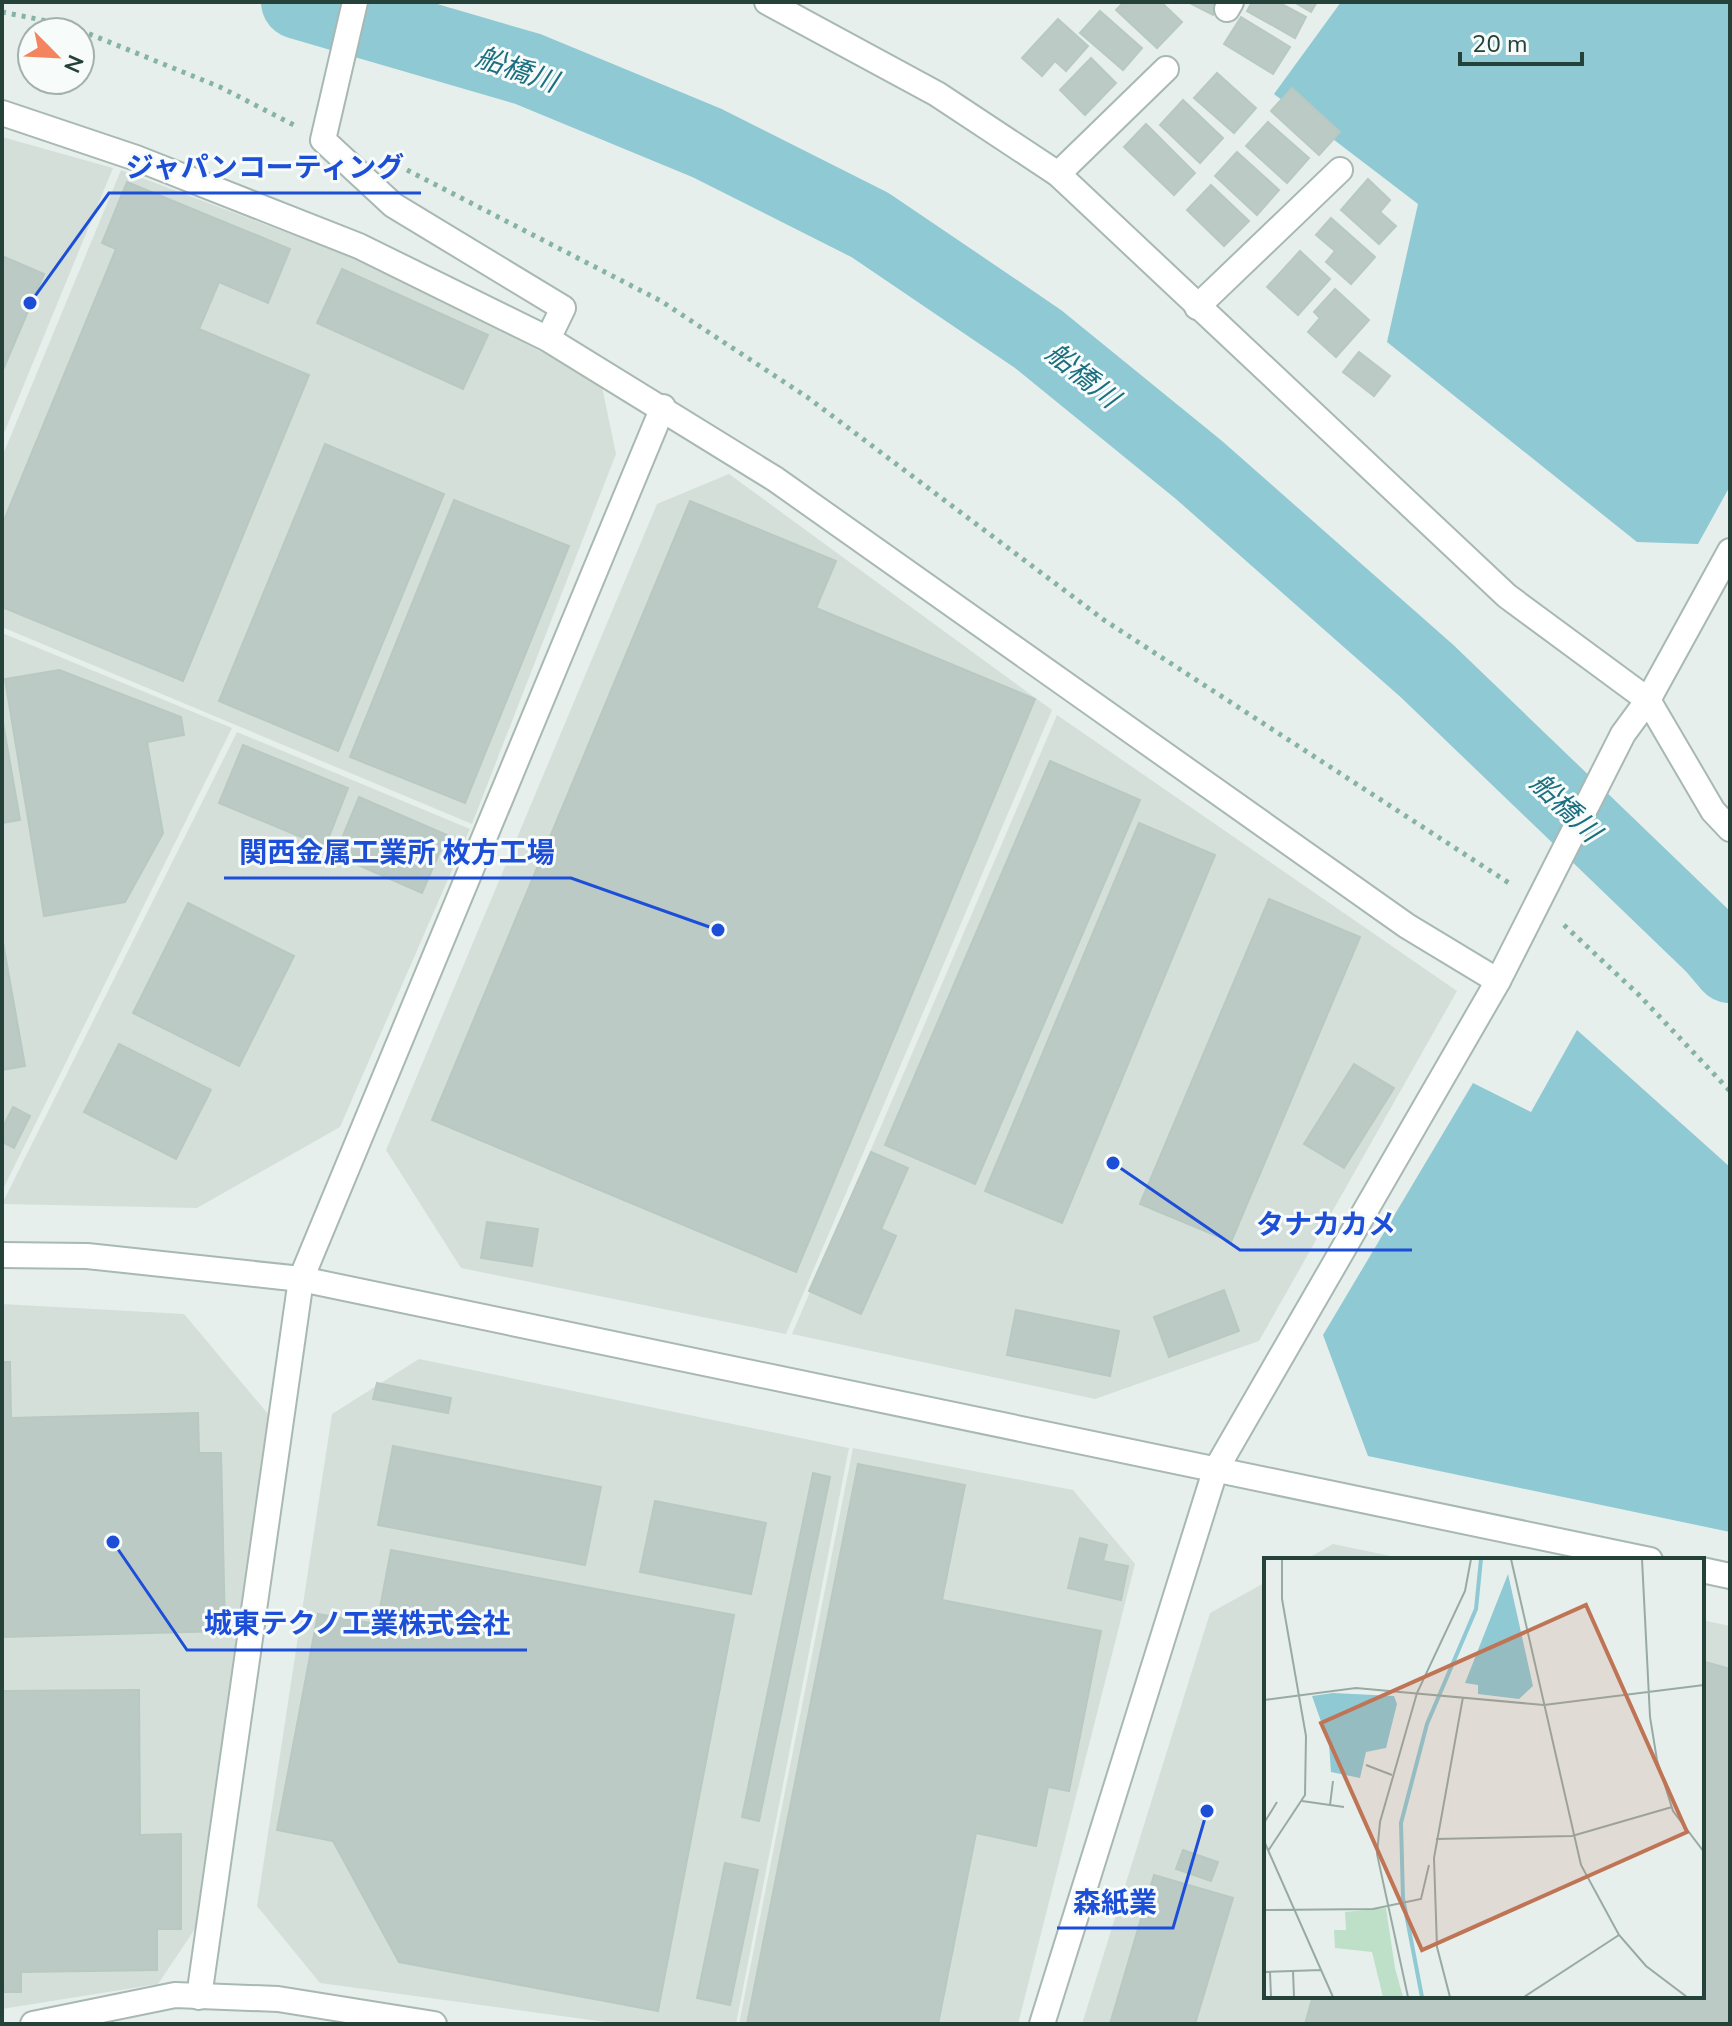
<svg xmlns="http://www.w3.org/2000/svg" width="1732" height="2026" font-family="'Nunito Sans','Noto Sans JP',sans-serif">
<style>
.built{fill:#d4dfda}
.water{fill:#8ec9d4}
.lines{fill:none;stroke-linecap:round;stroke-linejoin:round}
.river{stroke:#8ec9d4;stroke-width:74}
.building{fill:#bbcac4;stroke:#b8c9c2;stroke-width:2}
.minor-casing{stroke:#a8b8b2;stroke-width:28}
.path{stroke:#86b3a5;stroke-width:5;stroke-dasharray:4 6;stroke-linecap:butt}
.minor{stroke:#fff;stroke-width:24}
.labels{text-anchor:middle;stroke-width:6;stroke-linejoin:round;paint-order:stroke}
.water-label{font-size:28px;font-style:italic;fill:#1c6f80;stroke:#f7fbf9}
.inset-river{fill:none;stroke:#8ec9d4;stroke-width:4}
.inset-road{fill:none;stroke:#98aaa4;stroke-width:2}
.view{fill:#c07456;fill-opacity:0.15;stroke:#c07456;stroke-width:4}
.inset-edge{fill:none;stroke:#24423a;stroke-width:4}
.leader{fill:none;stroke:#1d4ed8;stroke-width:3}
.callout-dot{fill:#1d4ed8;stroke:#f7fbf9;stroke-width:3}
.callout-label{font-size:28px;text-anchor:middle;font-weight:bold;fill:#1d4ed8;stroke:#f7fbf9;stroke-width:6;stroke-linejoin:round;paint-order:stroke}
</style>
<rect width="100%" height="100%" fill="#e6efeb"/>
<g class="built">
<path d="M2 137 113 168 2 438Z"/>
<path d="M121 170 357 259 601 382 616 454 472 824 2 627V457Z"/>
<path d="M729 474 1052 710 786 1334 461 1268 386 1150 657 504Z"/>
<path d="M2 633 232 728 2 1191Z"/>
<path d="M1057 715 1457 991 1259 1341 1095 1399 792 1334Z"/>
<path d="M237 732 470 829 340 1127 197 1208 2 1204Z"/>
<path d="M2 1304 184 1314 268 1414 195 1929 158 1984 2 2009Z"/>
<path d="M419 1359 849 1448 736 2024H620L320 1983 257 1906 332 1414Z"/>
<path d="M853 1448 1073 1490 1135 1564 1018 2024H739Z"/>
<path d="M1333 1544 1410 1560H1305Z"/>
<path d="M1266 1582V1996H1702V1620L1730 1626V2024H1082L1210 1613Z"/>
</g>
<g class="water">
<path d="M1341 2 1730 4V486L1698 544 1637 542 1387 342 1418 204 1274 94Z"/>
<path d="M1577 1030 1730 1167V1532L1368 1456 1323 1335 1473 1083 1531 1112Z"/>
</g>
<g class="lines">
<path class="river" d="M298 2 528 69 707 143 870 225 1038 339 1199 470 1427 671 1713 946 1730 966"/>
</g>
<g class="building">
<path d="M1124 2H1161L1182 22 1157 48 1116 10Z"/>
<path d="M1188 2H1219L1213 15Z"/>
<path d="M1252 2H1278L1306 17 1295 38 1247 11Z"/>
<path d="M1294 2H1317L1311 12Z"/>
<path d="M1100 11 1142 48 1123 70 1080 33Z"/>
<path d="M1241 17 1290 47 1273 74 1224 44Z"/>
<path d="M1058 19 1088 46 1066 71 1055 61 1042 76 1022 58Z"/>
<path d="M1091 58 1116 83 1085 115 1060 90Z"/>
<path d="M1217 73 1256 108 1234 133 1194 98Z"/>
<path d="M1292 88 1340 132 1319 155 1271 111Z"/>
<path d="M1183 100 1223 138 1200 163 1160 125Z"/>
<path d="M1268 122 1309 158 1287 183 1246 146Z"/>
<path d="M1146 124 1195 173 1174 195 1124 147Z"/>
<path d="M1237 152 1279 190 1257 215 1215 176Z"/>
<path d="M1368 179 1390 200 1380 212 1396 226 1379 244 1341 210Z"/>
<path d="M127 182 290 249 268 303 219 282 199 329 309 375 183 681 2 607V525L116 249 102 243Z"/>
<path d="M1211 185 1249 221 1224 246 1187 210Z"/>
<path d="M1331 218 1375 257 1351 284 1326 262 1335 251 1316 235Z"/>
<path d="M1300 251 1330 279 1298 315 1267 287Z"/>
<path d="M2 256 44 274 2 372Z"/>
<path d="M342 269 488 335 463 389 317 323Z"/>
<path d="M1335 289 1369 320 1336 357 1308 332 1320 318 1314 312Z"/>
<path d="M1359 352 1390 376 1374 396 1343 372Z"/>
<path d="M325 444 444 494 338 751 219 701Z"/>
<path d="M454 500 569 546 465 803 350 757Z"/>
<path d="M690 501 836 561 816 608 1035 699 796 1272 432 1120Z"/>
<path d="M59 670 181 717 184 735 147 742 163 833 125 902 44 916 5 679Z"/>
<path d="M2 717 20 820 2 823Z"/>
<path d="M243 745 348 788 325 847 219 803Z"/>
<path d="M1050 761 1140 800 975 1184 885 1145Z"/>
<path d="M359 797 447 835 422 893 335 855Z"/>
<path d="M1139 823 1215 855 1062 1223 985 1191Z"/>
<path d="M1269 899 1360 937 1231 1242 1140 1204Z"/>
<path d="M188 903 294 956 239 1066 133 1013Z"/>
<path d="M2 937 25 1066 2 1070Z"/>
<path d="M119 1044 211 1090 176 1159 84 1112Z"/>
<path d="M1354 1064 1394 1088 1344 1168 1304 1144Z"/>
<path d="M13 1107 30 1116 14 1148 2 1142V1129Z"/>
<path d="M871 1152 908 1168 881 1229 896 1236 861 1314 809 1291Z"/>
<path d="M487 1222 538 1229 532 1266 481 1258Z"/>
<path d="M1224 1290 1239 1331 1169 1357 1154 1317Z"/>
<path d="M1016 1310 1119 1331 1110 1376 1007 1355Z"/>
<path d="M2 1362H10L11 1418 198 1413 199 1453H221L225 1631 2 1637Z"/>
<path d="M377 1383 451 1398 448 1413 373 1399Z"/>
<path d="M393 1446 601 1487 585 1565 378 1525Z"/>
<path d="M858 1464 965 1485 942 1600 1101 1631 1069 1791 1048 1787 1036 1846 976 1833 938 2024H747Z"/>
<path d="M813 1473 830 1477 759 1821 742 1817Z"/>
<path d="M655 1501 766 1523 751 1594 640 1572Z"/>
<path d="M1080 1538 1107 1545 1103 1561 1128 1566 1121 1600 1068 1588Z"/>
<path d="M391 1550 734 1615 658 2011 399 1962 333 1841 277 1830 318 1614 377 1624Z"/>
<path d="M1702 1661 1730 1669V2024H1305L1313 1996H1702Z"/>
<path d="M139 1690 140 1835 181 1834V1929H157V1970L21 1972V1992H2V1691Z"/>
<path d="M1183 1850 1218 1862 1211 1881 1176 1869Z"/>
<path d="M725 1863 758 1870 730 2005 697 1998Z"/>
<path d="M1154 1875 1233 1898 1195 2024H1110Z"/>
</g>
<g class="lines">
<defs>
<g id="minor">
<path d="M355 2 323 140 393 205 563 308 548 339"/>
<path d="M767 2 937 94 1058 174 1507 596 1648 700 1713 811 1730 829"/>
<path d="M1227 9 1231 2"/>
<path d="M2 113 136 158 359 246 548 339 775 479 1407 926 1498 981"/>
<path d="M1058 174 1166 69"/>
<path d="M1197 307 1340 170"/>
<path d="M2 1255 87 1256 301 1279 1650 1560"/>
<path d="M1702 1570 1730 1576"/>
<path d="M199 1997 301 1279 663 407"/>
<path d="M33 2024 175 1995 278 1999 434 2024"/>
<path d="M1042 2024 1215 1471 1498 981 1623 734 1648 700 1730 551"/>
</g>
</defs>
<use href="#minor" class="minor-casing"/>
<g class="path">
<path d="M2 12 67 25 220 87 294 125"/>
<path d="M407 170 661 301 807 397 1104 620 1512 885"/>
<path d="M1564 925 1638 994 1730 1091"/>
</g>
<use href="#minor" class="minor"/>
</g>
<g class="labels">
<g class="water-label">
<text transform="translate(517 69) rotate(19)" y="10">船橋川</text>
<text transform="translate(1083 375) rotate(39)" y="10">船橋川</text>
<text transform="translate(1566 807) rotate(44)" y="10">船橋川</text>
</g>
</g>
<g transform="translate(1264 1558)">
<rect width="440" height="440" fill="#e6efeb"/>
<path d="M122 350 131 410 139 439H119L108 394 71 390 70 372H82L81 354Z" fill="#bfe0c8"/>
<path d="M244 16 269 128 255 141 214 136V127L201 125ZM69 135 130 138 133 146 122 190 102 194 96 220 67 214 65 186 48 138Z" fill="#8ec9d4"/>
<path class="inset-river" d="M158 439 139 340 137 265 163 166 212 51 217 1"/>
<path class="inset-road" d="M247 1 317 307 355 377 382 408 423 439M378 1 386 159 393 202 409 253 440 294M0 142 92 130 280 147 440 127M102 207 128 217M38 243 80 249M66 247 69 223M0 265 13 244M172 281 308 278 408 249M0 283 69 439M4 293 41 237 42 178 18 41V1M0 352 109 351 157 341 165 307M29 413 30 439M0 414 57 412M6 414 7 439M144 439 113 296 116 264 153 135 201 33 207 1M186 439 173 389 170 300 199 139M260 439 355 377"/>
<path class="view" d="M322 47 423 274 158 392 57 165Z"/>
<rect width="440" height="440" class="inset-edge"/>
</g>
<path class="leader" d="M30 303L109 193H421M718 930L571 878H224M1113 1163L1240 1250H1412M113 1542L187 1650H527M1207 1811L1173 1928H1057"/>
<g class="callout-dot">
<circle cx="30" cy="303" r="8"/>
<circle cx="718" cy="930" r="8"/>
<circle cx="1113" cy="1163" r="8"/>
<circle cx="113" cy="1542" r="8"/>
<circle cx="1207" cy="1811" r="8"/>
</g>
<g class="callout-label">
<text x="265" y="177">ジャパンコーティング</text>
<text x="397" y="862">関西金属工業所 枚方工場</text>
<text x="1326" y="1234">タナカカメ</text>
<text x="357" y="1633">城東テクノ工業株式会社</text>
<text x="1115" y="1912">森紙業</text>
</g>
<rect width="1732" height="2026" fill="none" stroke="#24423a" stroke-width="8"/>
<g transform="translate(56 56) rotate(114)"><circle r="38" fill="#f7fbf9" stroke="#a3b1ad" stroke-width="2"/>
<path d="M0-6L14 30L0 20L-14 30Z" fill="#f4845f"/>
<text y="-12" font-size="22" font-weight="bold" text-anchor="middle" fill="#24423a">N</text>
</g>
<path d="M1460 52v12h122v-12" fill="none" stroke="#24423a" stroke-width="4"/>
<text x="1472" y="52" font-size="24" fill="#24423a" stroke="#f7fbf9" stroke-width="6" paint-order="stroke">20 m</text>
</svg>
